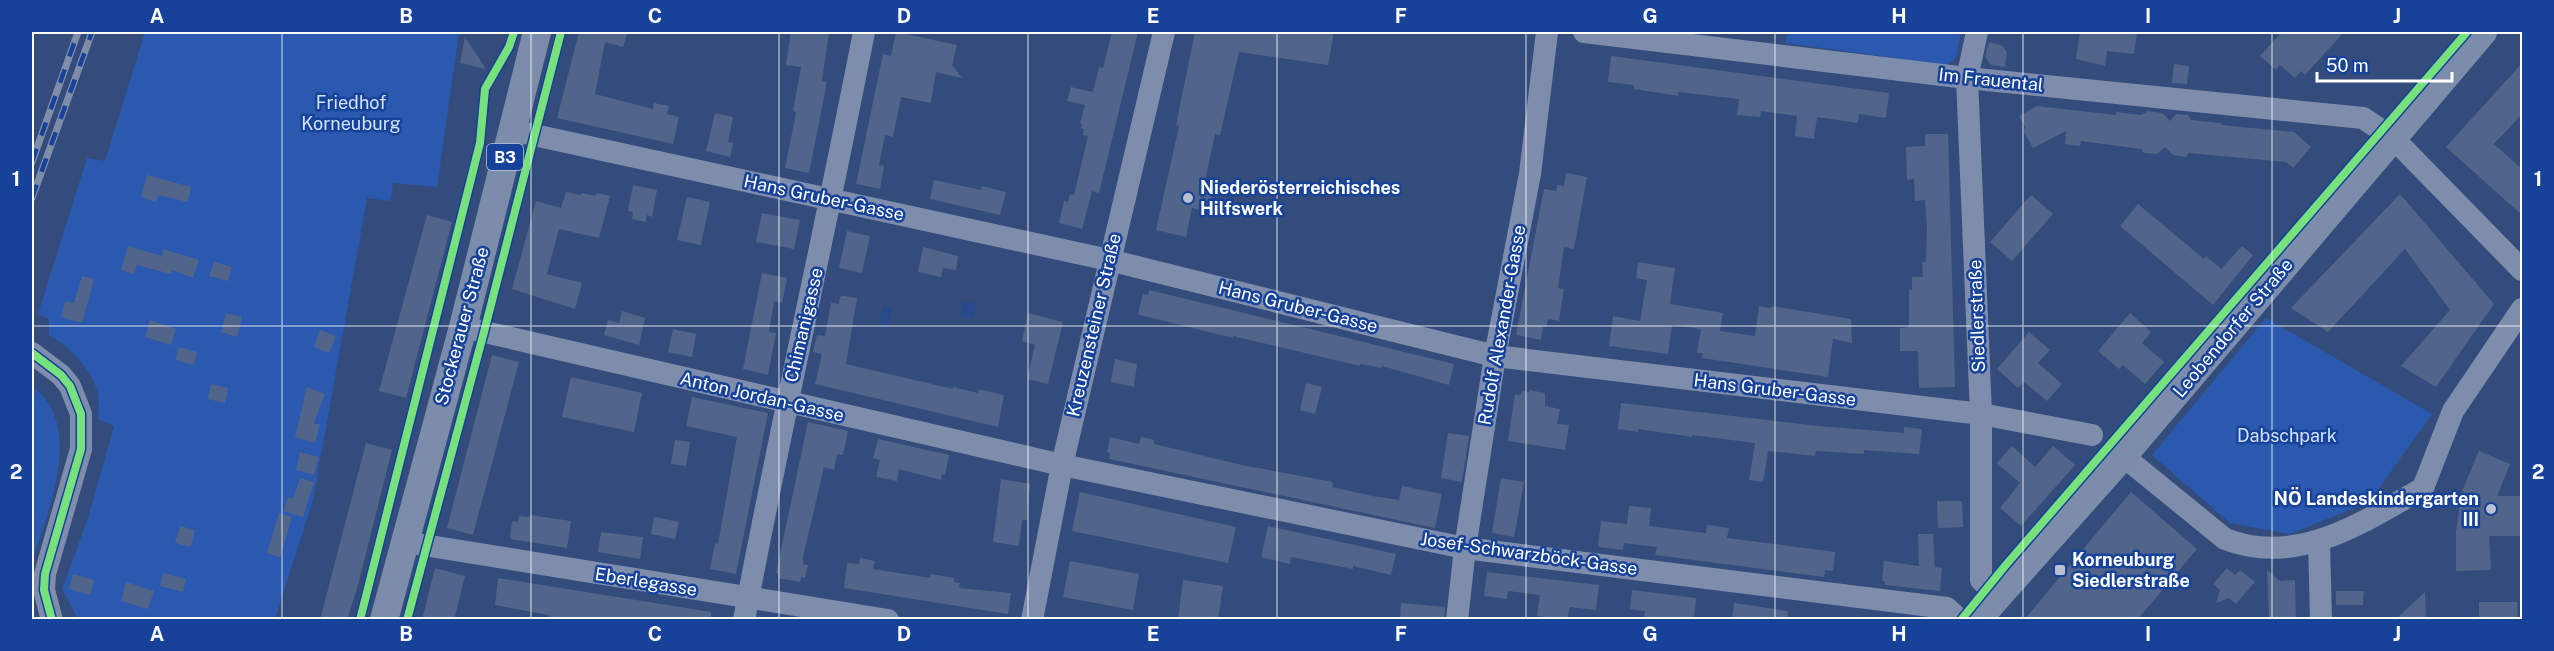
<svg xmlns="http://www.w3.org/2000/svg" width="2554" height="651" font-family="'Public Sans',sans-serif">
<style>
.green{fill:#2b59af}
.water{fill:#2a498a}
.building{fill:#51658a}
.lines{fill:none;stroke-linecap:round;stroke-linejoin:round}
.minor{stroke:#7f8dad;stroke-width:22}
.major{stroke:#7c8dab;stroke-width:28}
.rail-casing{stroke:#7f8dab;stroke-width:7}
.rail{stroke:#164299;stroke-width:4.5;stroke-dasharray:14;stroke-linecap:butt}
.cycleway-casing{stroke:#164299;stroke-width:11}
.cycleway{stroke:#77e17e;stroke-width:8}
.grid{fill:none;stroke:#fff;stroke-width:1.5;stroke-opacity:0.55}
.poi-dot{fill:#b8c0d1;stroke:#164299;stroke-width:2}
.labels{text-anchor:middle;stroke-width:5;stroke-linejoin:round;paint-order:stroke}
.shield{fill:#164299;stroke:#b9c6e0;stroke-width:1.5}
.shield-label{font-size:16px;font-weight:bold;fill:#fff}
.street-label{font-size:18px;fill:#fff;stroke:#164299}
.park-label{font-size:18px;fill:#d2e1fc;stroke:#164299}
.poi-label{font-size:18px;font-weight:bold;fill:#fff;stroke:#164299;text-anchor:start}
.neatline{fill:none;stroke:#fff;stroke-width:2}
.grid-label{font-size:20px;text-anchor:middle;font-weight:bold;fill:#fff}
</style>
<rect width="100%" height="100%" fill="#344c7b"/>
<g class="green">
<path d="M145 32H459L437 187 393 183 390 201 367 198 313 500 275 619H78L62 589 87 521 114 426 98 419C99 407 100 395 95 385 87 365 68 345 49 335V319L38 314 87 158 105 161Z"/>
<path d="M1787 32H1961L1956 58 1946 65 1785 43Z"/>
<path d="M2266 318 2432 414 2369 502 2290 534 2230 523 2152 455Z"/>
<path d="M32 387C86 423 47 513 32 562Z"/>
</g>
<g class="water">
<path d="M963 301 977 304 974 319 960 316Z"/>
<path d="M883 307 892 309 888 328 879 326Z"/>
</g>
<g class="building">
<path d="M579 32H628L623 47 605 42 595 94 653 109 654 103 669 106 667 114 679 117 673 144 557 118Z"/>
<path d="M791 32H829L822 81 827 82 809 173 785 168 795 118 796 112 793 111 801 67 786 65Z"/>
<path d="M896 32 957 45 952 65 962 78 936 72 931 103 901 97 893 137 885 135 879 165 884 166 880 189 856 184 883 54 891 56Z"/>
<path d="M1112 32H1138L1099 193 1092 191 1082 229 1059 223 1064 201 1068 202 1070 194 1074 195 1088 136 1083 135 1084 129 1081 128 1082 124 1080 123 1085 105 1067 101 1071 87 1093 92 1099 67 1103 68Z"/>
<path d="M1195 32H1334L1328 65 1239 52 1220 135 1215 134 1204 186 1215 188 1209 212 1192 208 1186 237 1156 230 1179 126 1176 125Z"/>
<path d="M2080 32H2137L2134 54 2107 51 2105 66 2076 59Z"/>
<path d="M2282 32H2344L2305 75 2301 71 2295 78 2280 65 2276 70 2260 56Z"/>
<path d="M465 37 486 69 460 63Z"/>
<path d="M1989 42 2003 46 2007 53 2005 67 1991 65 1985 57Z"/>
<path d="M1611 56 1889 93 1886 118 1859 114 1858 123 1817 117 1814 139 1795 136 1797 116 1761 111 1760 117 1737 115 1739 99 1678 92V96L1653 92 1634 89V85L1608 82Z"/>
<path d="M2523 62V113L2494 144 2523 170V216L2446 147Z"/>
<path d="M2174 64 2189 66 2187 84 2172 83Z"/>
<path d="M2037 106 2116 115V112L2141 115 2148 111 2162 113 2170 121 2176 114 2188 115 2191 120 2221 123V125L2294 132 2311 147 2293 168 2286 162 2189 153 2186 157 2173 155 2165 147 2157 154 2144 153 2141 149 2081 141 2080 146 2065 144 2066 131 2033 148 2023 130 2026 128 2019 116Z"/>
<path d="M715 113 733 117 728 142 733 143 730 157 706 151Z"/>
<path d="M1925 134H1948L1955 387 1919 388 1918 351H1900V328L1909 327V290H1912V277H1923L1922 262H1926L1927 230 1925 200 1915 201 1914 179 1907 180 1906 147 1925 146Z"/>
<path d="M1566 173 1587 177 1574 249 1564 247 1558 288 1564 289 1559 321 1548 319 1546 327H1543L1541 340 1516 335 1544 189 1556 191 1557 185 1564 186Z"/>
<path d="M147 175 191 187 188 202 158 195 156 202 141 197Z"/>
<path d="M934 180 981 190 982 186 1006 192 1000 215 930 199Z"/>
<path d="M633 185 657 190 652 217 647 215 646 222 632 219 633 212 628 211Z"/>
<path d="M566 192 580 195 583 193 594 196 598 193 610 196 599 238 559 229 547 274 582 283 575 309 512 289 536 201 561 208Z"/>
<path d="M2400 194 2494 304 2436 387 2401 366 2450 310 2405 249 2328 332 2291 308Z"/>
<path d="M2031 195 2053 214 2012 261 1990 242Z"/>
<path d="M687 197 710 202 701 245 677 240Z"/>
<path d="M2138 204 2204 259 2206 256 2221 269 2242 246 2253 255 2213 305 2120 226Z"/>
<path d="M762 213 800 220 794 249 756 242Z"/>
<path d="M427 215 452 222 406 398 379 391Z"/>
<path d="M847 231 870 236 862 273 839 268Z"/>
<path d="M128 246 162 256 163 249 199 260 193 278 172 270 171 274 137 265 134 274 121 270Z"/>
<path d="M923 247 958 256 956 270 943 268 941 277 918 272Z"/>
<path d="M214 262 232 267 228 281 209 276Z"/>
<path d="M1638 262 1675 268 1670 304 1723 313 1720 331 1755 336 1759 306 1771 308 1772 306 1851 319 1852 343 1833 339 1828 377 1702 358 1703 353H1697L1701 329 1672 325 1668 354 1609 346 1613 316 1640 321 1647 280 1636 278Z"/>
<path d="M762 273 787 278 782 303 774 301 769 332 776 333 768 375 743 369Z"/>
<path d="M82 276 94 279 82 323 61 317 65 301 74 303Z"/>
<path d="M1149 290 1454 364 1449 385 1382 366V368L1360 364V366L1233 336V338L1144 316 1138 314 1143 294 1148 295Z"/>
<path d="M843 296 857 298 846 364 953 389V387L978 393 979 389 1004 395 998 427 815 384 822 354 813 352 817 335 825 336 831 303 839 304 840 297Z"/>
<path d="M622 311 645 318 639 345 604 335 608 320 619 323Z"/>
<path d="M226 313 242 317 237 337 221 332Z"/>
<path d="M1028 313 1063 322 1048 384 1027 379 1035 345 1022 341Z"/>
<path d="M2130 313 2151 332 2142 343 2164 362 2145 384 2123 365 2119 369 2098 351Z"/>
<path d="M150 320 176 329 171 345 145 337Z"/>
<path d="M673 329 696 334 692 357 668 352Z"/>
<path d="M320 330 336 336 329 353 314 347Z"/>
<path d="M2029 332 2050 350 2038 363 2062 384 2047 401 2024 382 2018 388 1997 369Z"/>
<path d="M179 347 197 352 194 365 176 360Z"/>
<path d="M492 355 519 362 473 535 447 528Z"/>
<path d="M1115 359 1137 364 1134 387 1111 382Z"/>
<path d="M571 377 642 393 634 432 562 417Z"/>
<path d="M1306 383 1322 387 1315 414 1300 410Z"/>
<path d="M211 384 228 388 225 403 208 399Z"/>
<path d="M307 387 325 394 314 423 320 425 315 443 295 437Z"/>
<path d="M1529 390 1545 393V406L1560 409 1557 424 1569 425 1565 450 1508 441 1515 394 1521 395 1522 391 1529 392Z"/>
<path d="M692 397 768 413 736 574 710 569 715 543 718 544 737 437 686 426Z"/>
<path d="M1621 403 1818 426 1904 433V427L1922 429 1919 454 1864 450V454L1816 451 1815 456 1768 451 1763 482 1749 480 1755 443 1692 435V437L1686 436 1638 429V432L1618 429Z"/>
<path d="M808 422 848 431 843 455 837 454 834 470 824 467 803 557V564L808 565 805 578 801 577 800 582 778 578V573H776Z"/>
<path d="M1448 433 1469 436 1462 482 1441 478Z"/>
<path d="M1110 437 1139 444 1141 437 1154 440V444L1242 465 1333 482 1332 487 1372 496 1399 500 1402 486 1442 494 1435 528 1109 459 1110 453 1107 452Z"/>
<path d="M878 439 949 455 945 475 942 474 941 480 899 469 897 481 876 477 880 460 873 458Z"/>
<path d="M675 440 690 442 686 466 671 464Z"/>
<path d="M366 443 392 450 358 585 347 620H320Z"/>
<path d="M2012 446 2035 467 2053 446 2075 465 2021 526 2000 508 2020 483 1997 463Z"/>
<path d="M2479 451 2510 464 2497 496H2523V536H2489L2491 570 2456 571V532L2462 491Z"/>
<path d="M300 452 319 457 314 475 296 470Z"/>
<path d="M300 478 314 482 303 517 284 511 288 497 293 499Z"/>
<path d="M1501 478 1524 482 1514 537 1492 533Z"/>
<path d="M1001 479 1030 484 1027 520H1022L1019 546 993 542Z"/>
<path d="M1080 492 1236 527 1228 563 1072 531Z"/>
<path d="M2131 492 2197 549 2137 620H2024Z"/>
<path d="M1937 501H1962L1963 527 1938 528Z"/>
<path d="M1629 506 1651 508 1649 526 1706 533 1707 525 1729 528 1727 538 1835 552 1833 571 1825 570 1824 577 1655 555 1657 547 1624 543 1623 550 1598 547 1601 521 1627 524Z"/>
<path d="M279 513 292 517 280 557 267 553Z"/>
<path d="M530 515 571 521 567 548 510 539 512 521 518 522 519 516 529 517Z"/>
<path d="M654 517 679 522 675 539 651 534Z"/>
<path d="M180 526 195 530 191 547 175 543Z"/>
<path d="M1268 526 1396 554 1391 575 1353 566V569L1291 557 1290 564 1261 557Z"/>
<path d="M601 532 643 537 640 559 598 552Z"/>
<path d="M1918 534H1933L1935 567 1942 568 1940 591 1885 585V581H1882L1884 561 1919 566Z"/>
<path d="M860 558 875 561 873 569 930 578 931 574 954 578V582L960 583 959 588 1011 593 1008 614 844 588 847 563 859 564Z"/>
<path d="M1070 561 1139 574 1133 610 1063 597Z"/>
<path d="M435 568 465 576 454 620H422Z"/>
<path d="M2227 568 2235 575 2240 570 2255 582 2236 604 2229 598 2216 603 2220 590 2213 584Z"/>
<path d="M2267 570 2280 581 2295 580 2296 620H2269Z"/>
<path d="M1487 572 1599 585 1596 610 1570 607 1567 620 1537 616 1540 595 1508 591 1507 599 1484 596Z"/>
<path d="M163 573 186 579 183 592 160 586Z"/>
<path d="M73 574 94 580 90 595 69 589Z"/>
<path d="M498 578 711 612V620H549V615L495 605Z"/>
<path d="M1183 580 1223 586 1218 620H1178Z"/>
<path d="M126 582 154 591 148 609 121 601Z"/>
<path d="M1632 590 1696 598 1694 620H1644L1645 611 1630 609Z"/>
<path d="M2336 591H2364L2363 605H2336Z"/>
<path d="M2425 592 2426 620H2395Z"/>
<path d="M2479 602H2517L2518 620H2479Z"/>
<path d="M1401 603 1445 607 1444 620H1400Z"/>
<path d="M1734 603 1788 611 1787 620H1732Z"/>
</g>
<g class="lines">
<g class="minor">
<path d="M1584 32 1967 78 2363 118 2393 138 2522 270"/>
<path d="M1977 32 1967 78 1981 414V580L1997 596"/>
<path d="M511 130 1109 260 1495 356 1981 414 2092 435"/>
<path d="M463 327 1062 465 1465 548 1947 608 1960 620"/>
<path d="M32 353 61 375 70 386 81 414V449L45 574 44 590 52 620"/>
<path d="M2123 456 2225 539C2297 567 2362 523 2423 488L2453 411 2522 309"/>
<path d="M405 542 888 620"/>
<path d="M2319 542 2321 620"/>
<path d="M744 620C781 423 826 228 864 32"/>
<path d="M1032 620 1062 465 1164 32"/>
<path d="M1457 620 1465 548 1495 356 1530 174 1547 32"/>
</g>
<g class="major">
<path d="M384 620 463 327 537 32"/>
<path d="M1977 620 2123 456 2483 32"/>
</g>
<defs>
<g id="rail">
<path d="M32 162 78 32"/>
<path d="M32 198 92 32"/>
</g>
</defs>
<use href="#rail" class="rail-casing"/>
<use href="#rail" class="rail"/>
<defs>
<g id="cycleway">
<path d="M32 353 61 375 70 386 81 414V449L45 574 44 590 52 620"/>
<path d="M360 620 480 143 485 89 509 47 514 32"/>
<path d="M407 620 484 332 561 32"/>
<path d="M1961 620 2005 566 2467 32"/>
</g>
</defs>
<use href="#cycleway" class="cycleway-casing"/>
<use href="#cycleway" class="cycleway"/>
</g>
<path class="grid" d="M282 32V620M531 32V620M779 32V620M1028 32V620M1277 32V620M1526 32V620M1775 32V620M2023 32V620M2272 32V620M32 326H2522"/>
<g class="poi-dot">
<circle cx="1188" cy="198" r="6"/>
<circle cx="2491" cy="509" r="6"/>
<rect x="2054" y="564" width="12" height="12" rx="3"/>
</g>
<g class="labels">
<rect class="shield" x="487" y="144" width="36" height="26" rx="4.5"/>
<g class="shield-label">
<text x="505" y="163">B3</text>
</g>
<g class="street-label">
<text transform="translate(1991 80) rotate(6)" y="6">Im Frauental</text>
<text transform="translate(824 198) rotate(12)" y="6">Hans Gruber-Gasse</text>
<text transform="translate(1298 307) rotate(14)" y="6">Hans Gruber-Gasse</text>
<text transform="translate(1977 316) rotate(-92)" y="6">Siedlerstraße</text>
<text transform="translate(804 325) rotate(-77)" y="6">Chimanigasse</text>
<text transform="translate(1094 325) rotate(-77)" y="6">Kreuzensteiner Straße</text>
<text transform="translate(1502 325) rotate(-80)" y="6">Rudolf Alexander-Gasse</text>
<text transform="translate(462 326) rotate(-75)" y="6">Stockerauer Straße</text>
<text transform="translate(2233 328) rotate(-50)" y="6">Leobendorfer Straße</text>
<text transform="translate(1775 390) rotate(7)" y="6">Hans Gruber-Gasse</text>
<text transform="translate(762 397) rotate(13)" y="6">Anton Jordan-Gasse</text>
<text transform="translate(1529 554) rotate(8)" y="6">Josef-Schwarzböck-Gasse</text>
<text transform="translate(646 582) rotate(9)" y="6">Eberlegasse</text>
</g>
<g class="park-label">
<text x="351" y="109">Friedhof<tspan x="351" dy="21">Korneuburg</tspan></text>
<text x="2287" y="442">Dabschpark</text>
</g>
<g class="poi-label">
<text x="1200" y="194">Niederösterreichisches<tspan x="1200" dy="21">Hilfswerk</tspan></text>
<text x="2479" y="505" text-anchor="end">NÖ Landeskindergarten<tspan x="2479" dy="21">III</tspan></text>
<text x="2072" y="566">Korneuburg<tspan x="2072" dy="21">Siedlerstraße</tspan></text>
</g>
</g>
<rect width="2554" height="651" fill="none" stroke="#164299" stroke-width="66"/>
<path d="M2317 72v9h135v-9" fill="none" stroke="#ffffff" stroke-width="3"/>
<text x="2326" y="72" font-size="18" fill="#ffffff" stroke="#164299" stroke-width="4.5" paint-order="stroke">50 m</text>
<rect x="33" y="33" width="2488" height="585" class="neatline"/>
<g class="grid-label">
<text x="157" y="23">A</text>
<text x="406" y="23">B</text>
<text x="655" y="23">C</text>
<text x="904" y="23">D</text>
<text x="1153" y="23">E</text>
<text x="1401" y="23">F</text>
<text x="1650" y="23">G</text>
<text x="1899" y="23">H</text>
<text x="2148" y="23">I</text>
<text x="2397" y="23">J</text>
<text x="16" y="186">1</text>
<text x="2538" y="186">1</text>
<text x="16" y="479">2</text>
<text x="2538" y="479">2</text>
<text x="157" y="641">A</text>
<text x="406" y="641">B</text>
<text x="655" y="641">C</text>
<text x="904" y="641">D</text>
<text x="1153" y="641">E</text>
<text x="1401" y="641">F</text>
<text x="1650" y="641">G</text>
<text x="1899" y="641">H</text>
<text x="2148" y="641">I</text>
<text x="2397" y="641">J</text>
</g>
</svg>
